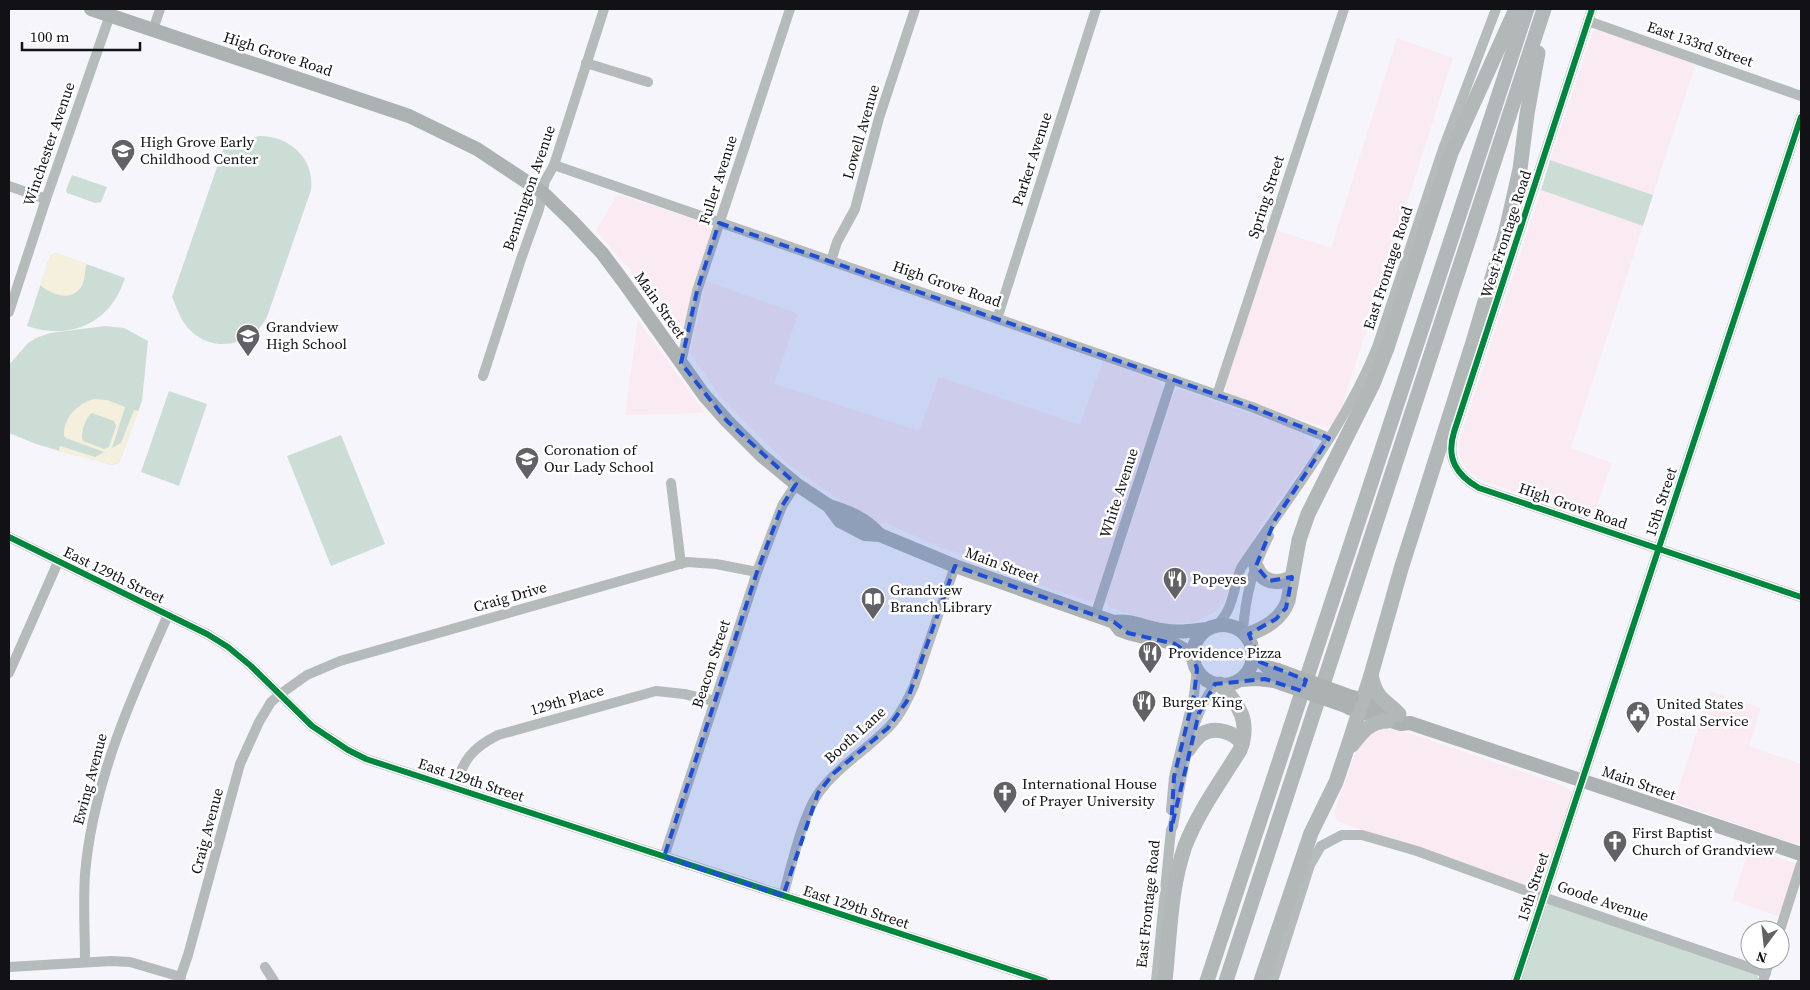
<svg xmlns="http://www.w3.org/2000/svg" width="1810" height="990" font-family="'Source Serif 4',serif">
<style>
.commercial{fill:#f9ebf1}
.green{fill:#ccddd6}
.sand{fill:#f5efdd;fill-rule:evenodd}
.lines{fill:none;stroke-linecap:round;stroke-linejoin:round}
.minor{stroke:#b5baba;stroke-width:10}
.major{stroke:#acb2b2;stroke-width:14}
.highway{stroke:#b2b7b8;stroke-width:15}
.major-bridge{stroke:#acb2b2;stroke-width:14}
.cycleway-casing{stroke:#fff;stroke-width:9}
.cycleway{stroke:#00873e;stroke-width:6}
.marked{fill:#1d4ed8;fill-opacity:0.2;stroke:#1d4ed8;stroke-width:4;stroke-dasharray:10 6;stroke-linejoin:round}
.labels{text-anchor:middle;stroke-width:5;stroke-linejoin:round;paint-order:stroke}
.street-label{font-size:15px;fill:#121115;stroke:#fff}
.poi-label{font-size:15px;fill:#121115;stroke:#fff;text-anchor:start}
</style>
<rect width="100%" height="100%" fill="#f6f5fb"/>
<g class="commercial">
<path d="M1593 30H1598L1696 63 1653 195 1550 160Z"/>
<path d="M1397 38 1453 58 1337 422 1332 425 1321 426 1228 395 1225 387 1276 230 1331 248Z"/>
<path d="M1541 190 1643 226 1571 448 1612 463 1592 519 1478 479 1465 467 1459 454V441Z"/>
<path d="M618 194 707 224 712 229 713 232 686 325 683 328H675L669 324 638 280 596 230Z"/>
<path d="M706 281 798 314 774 384 919 431 939 377 1080 425 1103 361 1159 382 1165 391 1097 599 1092 601H1088L1009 574 984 561 943 548 886 523 881 524 877 522 844 503 788 464 723 400 690 353Z"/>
<path d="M638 320 705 413 625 415Z"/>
<path d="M1179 389 1298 430 1311 440 1314 450 1312 455 1263 522 1234 576 1224 601 1216 611 1196 622 1170 624 1158 623 1109 607 1106 600 1173 395Z"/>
<path d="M1710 691 1761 708 1749 746 1801 764V842L1792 843 1674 802Z"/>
<path d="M1391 727 1564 786 1571 791 1573 797 1541 890H1537L1337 821 1334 814 1335 810 1357 747 1371 730Z"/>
<path d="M1750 847 1797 864 1781 917 1732 900Z"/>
</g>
<g class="green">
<path d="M260 136C290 136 315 159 311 190L267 317C253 345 214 354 191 331 181 322 177 308 172 297L224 147 245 139Z"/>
<path d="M1550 160 1653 195 1643 226 1541 190Z"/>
<path d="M72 175 107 187 101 202 95 203 67 193 66 190Z"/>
<path d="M56 253 125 278C111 323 70 341 27 326L50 256Z"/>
<path d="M105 326 124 328 148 341 142 401 119 463 112 465 78 455 77 456 36 444 9 433V365L28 343 36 338 50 333Z"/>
<path d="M169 391 207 404 179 486 141 472Z"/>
<path d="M341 435 385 544 331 566 287 456Z"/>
<path d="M1551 903 1757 975 1759 981H1520L1544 911 1547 905Z"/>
</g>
<g class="sand">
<path d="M56 253 87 264C84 270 86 276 83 283 75 303 53 296 40 285L50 256Z"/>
<path d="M94 399 107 400 125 407 112 448 121 443 134 410 139 411 119 463 112 465 59 451 60 446 95 457 104 452 66 438 64 436C63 418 77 404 94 399ZM92 413 114 421 116 426 109 447 104 449 83 441C80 434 85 418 92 413Z"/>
</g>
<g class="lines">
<g class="minor">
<path d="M1592 9 1454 432C1446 458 1456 475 1479 488L1801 597"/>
<path d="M1588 21 1801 96"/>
<path d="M153 30 160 9"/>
<path d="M586 63 648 82"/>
<path d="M554 165 1252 407 1329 438"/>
<path d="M9 186 46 199"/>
<path d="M831 261 837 242 855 209 879 118 915 9"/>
<path d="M9 312 46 199 110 15"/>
<path d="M997 319 1096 9"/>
<path d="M681 363 697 291 790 9"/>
<path d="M483 376 521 259 539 209 545 181 554 165 604 9"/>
<path d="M1217 395 1344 9"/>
<path d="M671 483 681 564"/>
<path d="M9 537 207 634 228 647 251 666 312 726 348 750 366 759 1045 981"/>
<path d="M1095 616 1172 379"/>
<path d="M1217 625C1234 609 1233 588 1241 568 1289 496 1344 429 1377 347L1443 149 1496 9"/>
<path d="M1243 631C1245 598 1253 566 1269 536"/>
<path d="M9 673 58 562"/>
<path d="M455 788C463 760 472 748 498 735L656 691 684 694 715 701"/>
<path d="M1171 810 1174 777 1194 695 1197 669"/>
<path d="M664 857 757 572 782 506 796 484"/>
<path d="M783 896C791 868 803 813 820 791 839 766 866 750 888 728 900 716 907 701 914 686L955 566"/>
<path d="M1780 930 1801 864"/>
<path d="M85 962C85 933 83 903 85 874 93 782 131 698 168 615"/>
<path d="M9 967 111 961 130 962 181 977"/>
<path d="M265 967 274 981"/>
<path d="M179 981 188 955 240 764 259 722 271 702 279 695 307 675 340 661 687 562 716 564 757 572"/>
<path d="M1156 981 1171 830 1173 826C1181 783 1188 717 1216 684"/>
<path d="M1273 981 1310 865 1321 846 1342 835H1362L1417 851 1543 897 1766 973"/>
<path d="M1516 981 1801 117"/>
<path d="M1763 981 1770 960"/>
</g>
<g class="major">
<path d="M91 9 409 116 477 149 542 192 572 221 602 253 623 281 704 395 727 421 762 456 796 484 829 506 840 521 865 534 880 535 955 566 1114 622 1120 630 1128 633C1152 640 1174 638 1193 657"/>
<path d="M829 506C849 512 865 519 880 535"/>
<path d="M1114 622C1130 619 1146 628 1162 630 1177 633 1191 631 1207 629"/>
<circle cx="1223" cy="655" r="30"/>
<path d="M1254 654 1267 667 1278 670"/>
<path d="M1240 680 1257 679 1274 681"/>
<path d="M1353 697 1396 713"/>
<path d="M1349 708 1401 724 1410 723 1801 854"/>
</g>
<g class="highway">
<path d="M1256 566C1262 583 1278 585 1292 577"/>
<path d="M1247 635C1265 628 1281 620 1288 601L1299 540 1308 514 1373 384 1387 348 1451 153 1516 9"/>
<path d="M1371 675C1376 699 1384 699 1399 714"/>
<path d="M1352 745C1362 732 1370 721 1388 721"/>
<path d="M1188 750C1192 744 1196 738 1202 734 1215 726 1235 732 1242 744"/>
<path d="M1165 981C1170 936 1170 889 1185 846 1198 812 1221 781 1240 750 1251 721 1239 705 1220 684"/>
<path d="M1207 981 1527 9"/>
<path d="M1226 981 1544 9"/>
<path d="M1261 981 1311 833 1336 782 1347 749 1371 675 1401 569 1473 342 1506 231 1520 169 1527 114 1538 53"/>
</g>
<g class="major-bridge">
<path d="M1278 670 1352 697"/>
<path d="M1274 681 1348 707"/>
</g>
<defs>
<g id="cycleway">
<path d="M1592 9 1454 432C1446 458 1456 475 1479 488L1801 597"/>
<path d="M9 537 207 634 228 647 251 666 312 726 348 750 366 759 1045 981"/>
<path d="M1516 981 1801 117"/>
</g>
</defs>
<use href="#cycleway" class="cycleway-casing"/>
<use href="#cycleway" class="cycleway"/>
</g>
<path class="marked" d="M719 223 1252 407 1329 438 1275 520 1256 566 1269 581 1292 577 1286 608 1276 619 1249 634 1260 662 1306 680 1302 691 1265 679 1215 684 1199 713 1171 830 1174 777 1194 695 1197 669 1193 657 1175 644 1128 633 1114 622 955 566 907 701 888 728 834 773 818 793 783 896 664 857 757 572 782 506 796 484 727 421 681 363 697 291Z"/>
<defs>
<symbol id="school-pin" viewBox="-11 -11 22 30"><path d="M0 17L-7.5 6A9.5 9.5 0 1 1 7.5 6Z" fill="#626166" stroke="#fff"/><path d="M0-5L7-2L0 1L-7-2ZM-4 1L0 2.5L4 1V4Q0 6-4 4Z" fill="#fff"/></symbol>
<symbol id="restaurant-pin" viewBox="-11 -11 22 30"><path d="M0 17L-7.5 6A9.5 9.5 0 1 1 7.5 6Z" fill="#626166" stroke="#fff"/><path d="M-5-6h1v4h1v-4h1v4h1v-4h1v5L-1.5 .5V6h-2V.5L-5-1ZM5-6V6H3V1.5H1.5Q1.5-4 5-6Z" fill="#fff"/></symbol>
<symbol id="library-pin" viewBox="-11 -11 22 30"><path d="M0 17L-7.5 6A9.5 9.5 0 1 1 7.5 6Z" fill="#626166" stroke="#fff"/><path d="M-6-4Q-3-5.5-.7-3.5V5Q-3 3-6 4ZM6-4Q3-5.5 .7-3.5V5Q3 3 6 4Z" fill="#fff"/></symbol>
<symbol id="civic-pin" viewBox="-11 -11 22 30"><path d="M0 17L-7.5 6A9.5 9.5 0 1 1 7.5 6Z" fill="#626166" stroke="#fff"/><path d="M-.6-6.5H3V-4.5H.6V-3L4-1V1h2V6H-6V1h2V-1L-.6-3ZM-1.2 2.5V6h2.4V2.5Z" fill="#fff"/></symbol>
<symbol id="church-pin" viewBox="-11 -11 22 30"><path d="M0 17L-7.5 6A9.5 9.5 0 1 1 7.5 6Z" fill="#626166" stroke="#fff"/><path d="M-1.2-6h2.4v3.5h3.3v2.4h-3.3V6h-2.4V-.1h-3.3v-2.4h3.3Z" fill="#fff"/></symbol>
</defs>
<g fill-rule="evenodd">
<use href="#school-pin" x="109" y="137" width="28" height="38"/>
<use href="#school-pin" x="234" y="322" width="28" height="38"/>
<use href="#school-pin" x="513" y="445" width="28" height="38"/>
<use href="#restaurant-pin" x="1161" y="565" width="28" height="38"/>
<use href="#library-pin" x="859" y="585" width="28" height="38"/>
<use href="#restaurant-pin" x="1136" y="639" width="28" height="38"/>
<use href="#restaurant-pin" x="1130" y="688" width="28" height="38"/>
<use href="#civic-pin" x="1624" y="699" width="28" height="38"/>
<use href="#church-pin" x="991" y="779" width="28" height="38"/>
<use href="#church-pin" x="1601" y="828" width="28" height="38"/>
</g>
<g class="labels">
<g class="street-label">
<text transform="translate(1700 44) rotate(19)" y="5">East 133rd Street</text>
<text transform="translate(278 54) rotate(18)" y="5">High Grove Road</text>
<text transform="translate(861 132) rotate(-74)" y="5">Lowell Avenue</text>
<text transform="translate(49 144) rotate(-71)" y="5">Winchester Avenue</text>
<text transform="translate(1032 159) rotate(-72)" y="5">Parker Avenue</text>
<text transform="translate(718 180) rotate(-72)" y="5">Fuller Avenue</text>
<text transform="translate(529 188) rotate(-71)" y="5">Bennington Avenue</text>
<text transform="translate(1266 197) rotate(-72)" y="5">Spring Street</text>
<text transform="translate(1506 234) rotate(-72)" y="5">West Frontage Road</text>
<text transform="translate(1388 268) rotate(-72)" y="5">East Frontage Road</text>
<text transform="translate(947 284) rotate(19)" y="5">High Grove Road</text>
<text transform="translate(660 305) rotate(55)" y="5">Main Street</text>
<text transform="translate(1119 493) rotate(-72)" y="5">White Avenue</text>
<text transform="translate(1661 502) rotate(-72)" y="5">15th Street</text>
<text transform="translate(1573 506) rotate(19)" y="5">High Grove Road</text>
<text transform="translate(1002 565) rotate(20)" y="5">Main Street</text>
<text transform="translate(114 575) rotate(26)" y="5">East 129th Street</text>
<text transform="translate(510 597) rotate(-16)" y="5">Craig Drive</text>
<text transform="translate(711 664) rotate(-72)" y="5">Beacon Street</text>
<text transform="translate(567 700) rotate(-16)" y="5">129th Place</text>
<text transform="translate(855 735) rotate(-42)" y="5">Booth Lane</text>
<text transform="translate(90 779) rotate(-75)" y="5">Ewing Avenue</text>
<text transform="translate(471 780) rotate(18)" y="5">East 129th Street</text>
<text transform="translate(1639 783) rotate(19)" y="5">Main Street</text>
<text transform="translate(207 831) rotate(-75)" y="5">Craig Avenue</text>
<text transform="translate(1533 887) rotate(-72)" y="5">15th Street</text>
<text transform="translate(1603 901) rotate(19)" y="5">Goode Avenue</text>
<text transform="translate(1148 904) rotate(-84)" y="5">East Frontage Road</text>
<text transform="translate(856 907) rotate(18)" y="5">East 129th Street</text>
</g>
<g class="poi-label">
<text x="140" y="147">High Grove Early<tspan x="140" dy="17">Childhood Center</tspan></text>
<text x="266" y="332">Grandview<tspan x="266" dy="17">High School</tspan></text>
<text x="544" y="455">Coronation of<tspan x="544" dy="17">Our Lady School</tspan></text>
<text x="1192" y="584">Popeyes</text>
<text x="890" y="595">Grandview<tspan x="890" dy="17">Branch Library</tspan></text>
<text x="1168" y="658">Providence Pizza</text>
<text x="1162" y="707">Burger King</text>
<text x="1656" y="709">United States<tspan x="1656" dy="17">Postal Service</tspan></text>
<text x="1022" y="789">International House<tspan x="1022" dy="17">of Prayer University</tspan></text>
<text x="1632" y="838">First Baptist<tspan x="1632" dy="17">Church of Grandview</tspan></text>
</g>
</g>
<rect width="1810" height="990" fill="none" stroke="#121115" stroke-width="20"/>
<g transform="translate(1765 945) rotate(195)"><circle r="24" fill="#ffffff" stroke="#a0a0a1"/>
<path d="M0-4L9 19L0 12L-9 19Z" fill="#626166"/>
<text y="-8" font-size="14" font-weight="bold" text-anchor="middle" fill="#121115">N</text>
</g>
<path d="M22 42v8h118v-8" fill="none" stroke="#121115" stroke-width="2.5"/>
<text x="30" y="42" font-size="15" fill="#121115" stroke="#ffffff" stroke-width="4" paint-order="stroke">100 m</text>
</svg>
